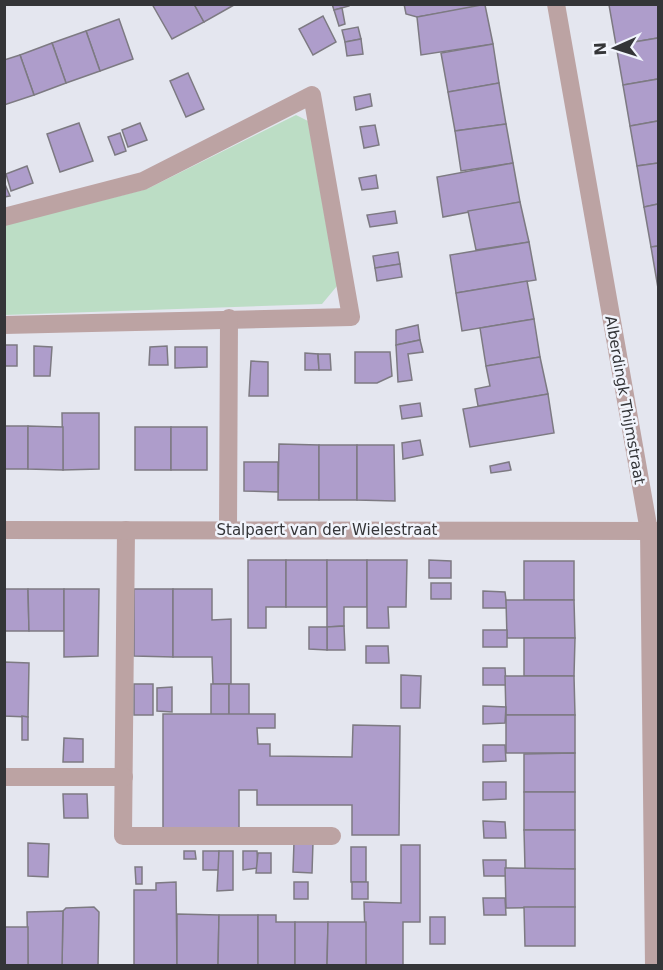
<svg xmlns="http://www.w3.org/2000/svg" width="663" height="970" font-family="'DejaVu Sans',sans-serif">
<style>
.green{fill:#bcddc5}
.building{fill:#ae9dcb;stroke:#7d7a82;stroke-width:1.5}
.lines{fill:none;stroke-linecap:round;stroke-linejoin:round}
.lane{stroke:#bca3a3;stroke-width:18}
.street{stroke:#bca3a3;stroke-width:18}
.labels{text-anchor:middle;stroke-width:5;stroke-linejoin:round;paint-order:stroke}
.street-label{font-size:15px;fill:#343538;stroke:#f1f4fc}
</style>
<rect width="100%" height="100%" fill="#e4e6ef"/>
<path class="green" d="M296 115 308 121 337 286 322 304 5 315V225L147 189Z"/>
<g class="building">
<path d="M152 4H194L204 22 172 39Z"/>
<path d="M194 4H234V5L204 22Z"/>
<path d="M332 4H349V6L334 10Z"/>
<path d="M404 4H481V6L417 17 406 14Z"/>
<path d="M658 4V38L616 45 609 5Z"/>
<path d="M481 5H485L493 44 421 55 417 17Z"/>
<path d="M342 8 345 24 339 26 334 10Z"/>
<path d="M323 16 336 42 313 55 299 29Z"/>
<path d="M119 19 133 59 100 71 86 31Z"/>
<path d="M358 27 361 39 345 42 342 30Z"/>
<path d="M86 31 100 71 66 83 52 43Z"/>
<path d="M658 38V79L623 85 616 45Z"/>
<path d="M361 39 363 54 347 56 345 42Z"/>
<path d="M52 43 66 83 34 95 20 55Z"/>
<path d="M493 44 499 83 448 92 441 53Z"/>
<path d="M20 55 34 95 4 105V60Z"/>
<path d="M188 73 204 109 186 117 170 81Z"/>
<path d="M658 79V121L630 126 623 85Z"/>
<path d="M499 83 506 124 455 131 448 92Z"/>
<path d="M370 94 372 106 356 110 354 97Z"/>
<path d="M658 121V163L637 166 630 126Z"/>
<path d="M79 123 93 161 60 172 47 134Z"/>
<path d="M140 123 147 140 128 147 122 130Z"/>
<path d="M506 124 513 163 461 171 455 131Z"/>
<path d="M375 125 379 145 364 148 360 127Z"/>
<path d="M120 133 126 151 115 155 108 137Z"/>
<path d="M513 163 520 202 443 217 437 177Z"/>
<path d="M658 163V204L644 207 637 166Z"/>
<path d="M27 166 33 183 11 191 6 174Z"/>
<path d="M376 175 378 188 362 190 359 178Z"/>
<path d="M4 182 10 196 4 197Z"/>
<path d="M520 202 529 242 476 250 468 211Z"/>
<path d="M658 204V246L651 247 644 207Z"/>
<path d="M395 211 397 223 370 227 367 215Z"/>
<path d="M529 242 536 280 456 293 450 255Z"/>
<path d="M658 246V288L651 247Z"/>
<path d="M398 252 400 264 375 268 373 256Z"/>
<path d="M400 264 402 277 377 281 375 268Z"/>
<path d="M527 281 534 319 462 331 456 293Z"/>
<path d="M534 319 540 357 486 366 480 328Z"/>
<path d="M418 325 420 340 396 345V330Z"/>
<path d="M420 340 423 352 408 354 412 380 398 382 396 345Z"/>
<rect x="4" y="345" width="13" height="21"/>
<path d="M34 346 52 347 50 376H34Z"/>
<path d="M167 346 168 365H149L150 347Z"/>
<path d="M175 347H207V367L175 368Z"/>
<path d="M355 352H390L392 376 377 383H355Z"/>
<path d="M305 353 318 354 319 370H305Z"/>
<path d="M318 354H330L331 370H319Z"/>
<path d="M540 357 548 394 478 406 475 389 490 386 486 366Z"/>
<path d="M251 361 268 362V396H249Z"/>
<path d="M548 394 554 433 470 447 463 409Z"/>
<path d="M420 403 422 416 402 419 400 406Z"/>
<path d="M62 413H99V469L63 470Z"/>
<rect x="4" y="426" width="24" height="43"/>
<path d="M28 426 63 427V470L28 469Z"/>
<rect x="135" y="427" width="36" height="43"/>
<rect x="171" y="427" width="36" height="43"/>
<path d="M420 440 423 455 403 459 402 443Z"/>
<path d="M279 444 319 445V500H278Z"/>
<rect x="319" y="445" width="38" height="55"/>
<path d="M357 445H394L395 501 357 500Z"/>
<path d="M244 462H278V492L244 491Z"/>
<path d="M509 462 511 470 491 473 490 466Z"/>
<path d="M248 560H286V607H266V628H248Z"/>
<rect x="286" y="560" width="41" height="47"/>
<path d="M327 560H367V607H344V626L327 627Z"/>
<path d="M367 560H407L406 607H388L389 628H367Z"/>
<path d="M429 560 451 561V578H429Z"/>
<rect x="524" y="561" width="50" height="39"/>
<rect x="431" y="583" width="20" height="16"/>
<path d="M4 589H28L29 631H4Z"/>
<path d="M28 589H64V631H29Z"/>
<path d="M64 589H99L98 656 64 657Z"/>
<path d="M134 589H173V657L134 656Z"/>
<path d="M173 589H212V620L231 619V684H213L212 657H173Z"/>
<path d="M483 591 505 592 507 608H483Z"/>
<path d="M506 600H574L575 638H507Z"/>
<path d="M344 626 345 650H327V627Z"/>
<path d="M309 627H327V650L309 649Z"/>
<rect x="483" y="630" width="24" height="17"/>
<path d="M524 638H575L574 676H524Z"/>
<path d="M366 646H388L389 663H366Z"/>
<path d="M4 662 29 663 28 717 4 716Z"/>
<path d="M483 668H505L506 685H483Z"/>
<path d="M401 675 421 676 420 708H401Z"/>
<path d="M505 676H574L575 715H506Z"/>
<rect x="134" y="684" width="19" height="31"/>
<rect x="211" y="684" width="18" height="31"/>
<rect x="229" y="684" width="20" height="31"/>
<path d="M172 687V712L157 711V688Z"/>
<path d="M483 706 506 707 505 723 483 724Z"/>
<path d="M163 714H275V728H257L258 744H270V756L352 757 353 725 400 726 399 835H352V805H257V790H239V829H163Z"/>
<rect x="506" y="715" width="69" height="38"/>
<path d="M22 716 28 717V740H22Z"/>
<path d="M64 738 83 739V762H63Z"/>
<path d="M483 745H505L506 761 483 762Z"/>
<path d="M575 753V792H524V754Z"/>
<path d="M483 782H506V799L483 800Z"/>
<rect x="524" y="792" width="51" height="38"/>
<path d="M63 794H87L88 818H64Z"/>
<path d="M483 821 505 822 506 838H484Z"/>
<path d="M524 830H575V869H525Z"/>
<path d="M294 842H313L312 873 293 872Z"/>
<path d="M28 843 49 844 48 877 28 876Z"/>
<path d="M401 845H420V922H403V966H366L364 902 401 903Z"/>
<rect x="351" y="847" width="15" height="35"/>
<path d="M184 851H195L196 859H184Z"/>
<rect x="203" y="851" width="16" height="19"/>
<path d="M219 851H233V890L217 891Z"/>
<path d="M243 851H257L258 868 243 870Z"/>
<path d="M258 853H271V873H256Z"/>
<path d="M483 860H506V876H484Z"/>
<path d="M135 867H142V884H136Z"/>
<path d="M505 868 575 869V907L506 908Z"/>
<path d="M176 882 177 966H134V890H156V883Z"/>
<rect x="294" y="882" width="14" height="17"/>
<rect x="352" y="882" width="16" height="17"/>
<path d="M483 898H505L506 915H484Z"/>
<path d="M94 907 99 912 98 966H62L63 911 66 908Z"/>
<path d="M524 907H575V946H525Z"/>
<path d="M63 911 62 966H28L27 912Z"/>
<path d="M177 914 219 915 218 966H177Z"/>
<path d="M219 915H258V966H218Z"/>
<path d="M258 915H276V922H295V966H258Z"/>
<rect x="430" y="917" width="15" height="27"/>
<path d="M295 922H328L327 966H295Z"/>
<path d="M328 922H366V966H327Z"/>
<rect x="4" y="927" width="24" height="39"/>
</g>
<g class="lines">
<g class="lane">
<path d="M4 217 143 181 312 95 351 317 4 325"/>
<path d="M126 530 123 836H332"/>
<path d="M228 530 229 318"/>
<path d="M4 777H124"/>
</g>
<g class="street">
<path d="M556 4 649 531 654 966"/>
<path d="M4 530 658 531"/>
</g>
</g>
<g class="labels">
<g class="street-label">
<text transform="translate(625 400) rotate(80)" y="5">Alberdingk Thijmstraat</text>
<text x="327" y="535">Stalpaert van der Wielestraat</text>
</g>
</g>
<rect width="663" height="970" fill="none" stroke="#343538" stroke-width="12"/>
<g transform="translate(615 48) rotate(267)" stroke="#f1f4fc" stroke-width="4.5" paint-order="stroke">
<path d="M0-4.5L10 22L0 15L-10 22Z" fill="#343538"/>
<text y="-9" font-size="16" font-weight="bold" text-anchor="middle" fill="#343538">N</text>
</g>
</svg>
